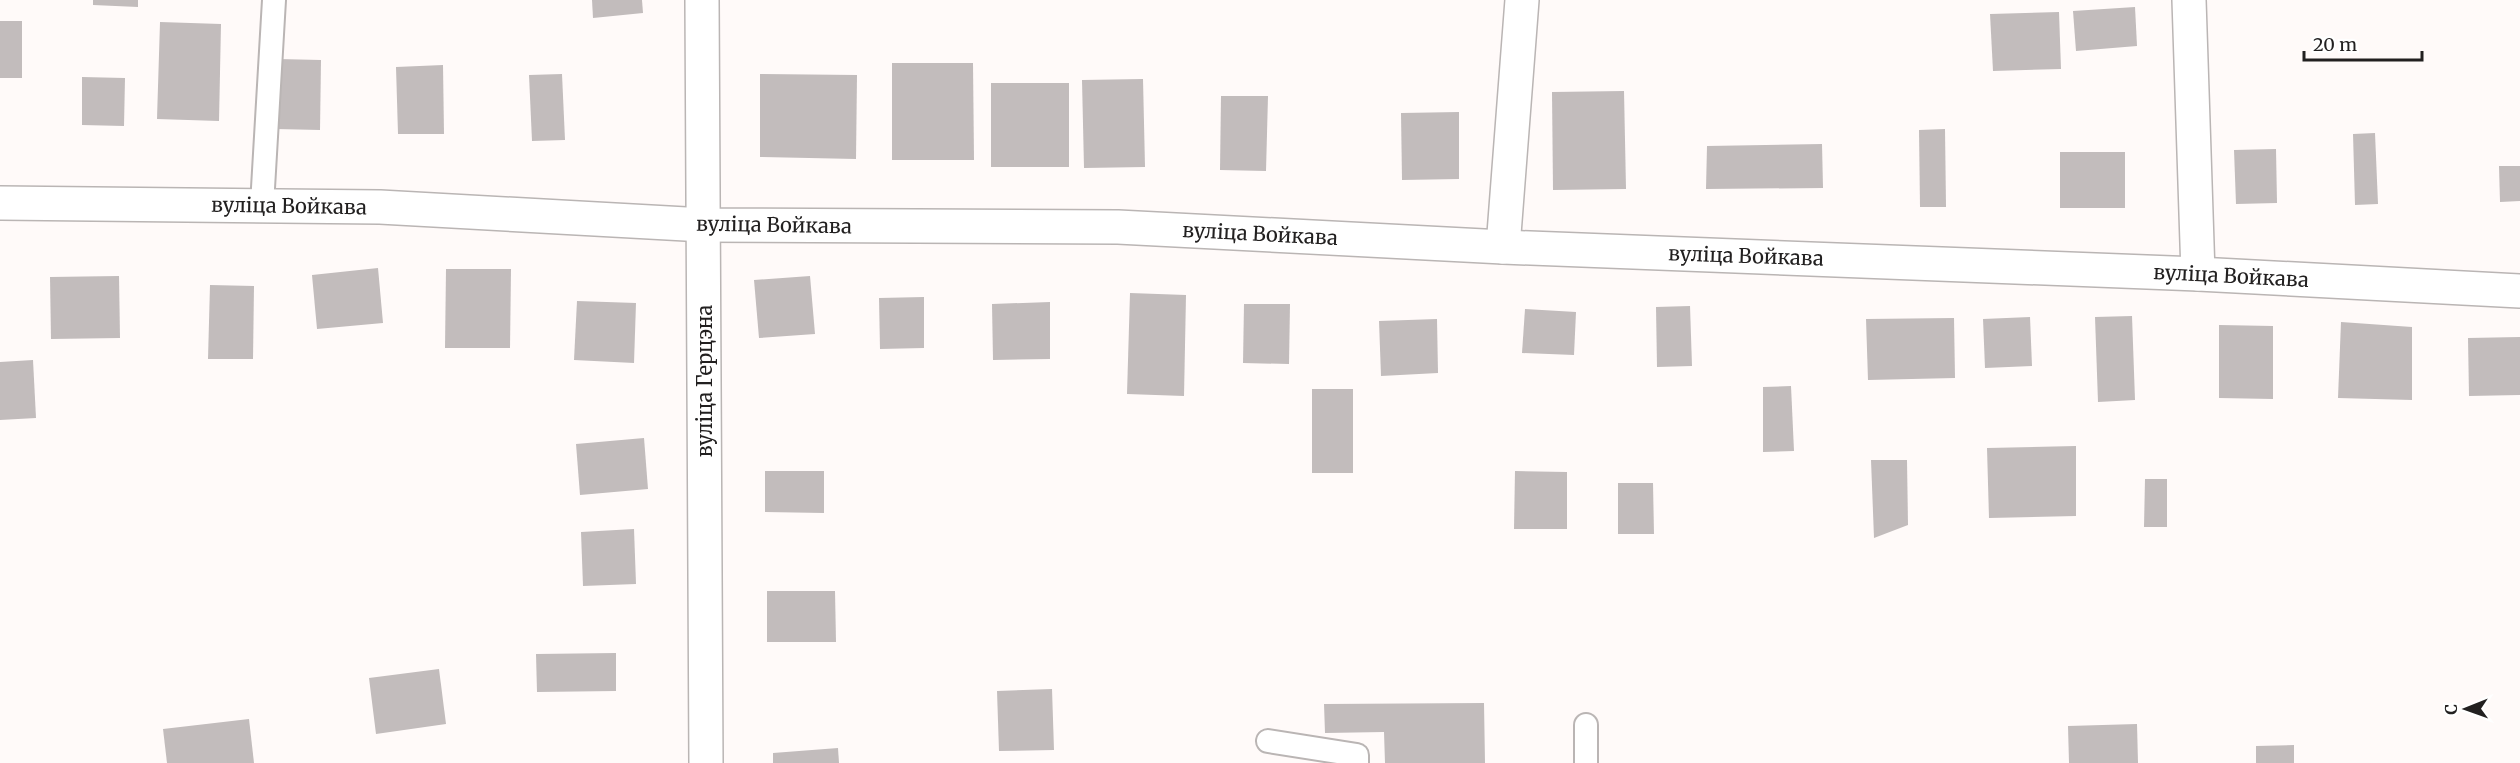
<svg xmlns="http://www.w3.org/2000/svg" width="2520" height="763" font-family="Merriweather,serif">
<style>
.building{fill:#c2bcbc}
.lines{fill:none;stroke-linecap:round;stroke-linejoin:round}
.lane-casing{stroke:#bab5b4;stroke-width:26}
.street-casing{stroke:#bab5b4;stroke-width:36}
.lane{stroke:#fff;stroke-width:22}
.street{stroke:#fff;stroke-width:33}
.labels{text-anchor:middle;stroke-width:4.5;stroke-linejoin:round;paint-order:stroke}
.street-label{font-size:20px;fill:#222020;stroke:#fff}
</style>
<rect width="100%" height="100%" fill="#fffaf9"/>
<g class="building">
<path d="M93 0H138V7L93 5Z"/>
<path d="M592 0H642L643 13 593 18Z"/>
<path d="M2135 7 2137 46 2076 51 2073 11Z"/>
<path d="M2059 12 2061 69 1993 71 1990 14Z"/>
<rect x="0" y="21" width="22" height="57"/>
<path d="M160 22 221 24 219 121 157 119Z"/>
<path d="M278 59 321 60 320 130 276 129Z"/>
<path d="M892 63H973L974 160H892Z"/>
<path d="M443 65 444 134H398L396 67Z"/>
<path d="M562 74 565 140 532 141 529 75Z"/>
<path d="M760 74 857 75 856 159 760 157Z"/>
<path d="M82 77 125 78 124 126 82 125Z"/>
<path d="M1143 79 1145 167 1084 168 1082 80Z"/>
<rect x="991" y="83" width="78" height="84"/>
<path d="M1624 91 1626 189 1553 190 1552 92Z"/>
<path d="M1221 96H1268L1266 171 1220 170Z"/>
<path d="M1459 112V179L1402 180 1401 113Z"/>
<path d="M1945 129 1946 207H1920L1919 130Z"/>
<path d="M2375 133 2378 204 2355 205 2353 134Z"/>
<path d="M1822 144 1823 188 1706 189 1707 146Z"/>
<path d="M2276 149 2277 203 2236 204 2234 150Z"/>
<rect x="2060" y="152" width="65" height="56"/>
<path d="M2499 166H2520V201L2500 202Z"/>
<path d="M378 268 383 323 317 329 312 275Z"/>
<path d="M446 269H511L510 348H445Z"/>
<path d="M119 276 120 338 51 339 50 277Z"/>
<path d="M810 276 815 334 759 338 754 280Z"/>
<path d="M210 285 254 286 253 359H208Z"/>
<path d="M1130 293 1186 295 1184 396 1127 394Z"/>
<path d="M924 297V348L880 349 879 298Z"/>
<path d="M577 301 636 303 634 363 574 360Z"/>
<path d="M1050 302V359L993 360 992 304Z"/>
<path d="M1244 304H1290L1289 364 1243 363Z"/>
<path d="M1690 306 1692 366 1657 367 1656 307Z"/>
<path d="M1525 309 1576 312 1574 355 1522 353Z"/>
<path d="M2132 316 2135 400 2098 402 2095 317Z"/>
<path d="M2030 317 2032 366 1985 368 1983 319Z"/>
<path d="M1954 318 1955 378 1868 380 1866 319Z"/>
<path d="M1437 319 1438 373 1381 376 1379 321Z"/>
<path d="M2341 322 2412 327V400L2338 398Z"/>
<path d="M2219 325 2273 326V399L2219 398Z"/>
<path d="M2520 337V395L2469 396 2468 338Z"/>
<path d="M33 360 36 418 0 420V362Z"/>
<path d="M1791 386 1794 451 1763 452V387Z"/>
<rect x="1312" y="389" width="41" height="84"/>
<path d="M644 438 648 489 580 495 576 444Z"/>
<path d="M2076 446V516L1989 518 1987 448Z"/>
<path d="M1871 460H1907L1908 525 1874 538Z"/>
<path d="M765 471H824V513L765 512Z"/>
<path d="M1515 471 1567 472V529H1514Z"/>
<path d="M2145 479H2167V527H2144Z"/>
<path d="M1618 483H1653L1654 534H1618Z"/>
<path d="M634 529 636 584 583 586 581 532Z"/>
<path d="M767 591H835L836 642H767Z"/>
<path d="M616 653V691L537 692 536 654Z"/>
<path d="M439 669 446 724 376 734 369 678Z"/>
<path d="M1052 689 1054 750 999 751 997 691Z"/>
<path d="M1484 703 1485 763H1385L1384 732 1325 733 1324 704Z"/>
<path d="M249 719 254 763H167L163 729Z"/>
<path d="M2137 724 2138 763H2069L2068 726Z"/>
<path d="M2294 745V763H2256V746Z"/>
<path d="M838 748 839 763H773V753Z"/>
</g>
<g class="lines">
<defs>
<g id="lane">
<path d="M262 205 274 0"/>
<path d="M1268 741 1357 755V763"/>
<path d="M1586 763V725"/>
</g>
<g id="street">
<path d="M702 0 706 763"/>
<path d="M2189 0 2198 274"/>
<path d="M0 203 380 207 704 225 1118 227 1503 247 2198 274 2520 291"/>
<path d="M1503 247 1522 0"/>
</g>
</defs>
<use href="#lane" class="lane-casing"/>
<use href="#street" class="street-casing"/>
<use href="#lane" class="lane"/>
<use href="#street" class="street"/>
</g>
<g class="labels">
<g class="street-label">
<text transform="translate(289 206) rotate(1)" y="7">вуліца Войкава</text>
<text transform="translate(774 225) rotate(1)" y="7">вуліца Войкава</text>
<text transform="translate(1260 234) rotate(3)" y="7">вуліца Войкава</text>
<text transform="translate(1746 256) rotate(2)" y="7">вуліца Войкава</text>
<text transform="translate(2231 276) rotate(3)" y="7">вуліца Войкава</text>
<text transform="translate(705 381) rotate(-90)" y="7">вуліца Герцэна</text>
</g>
</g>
<g transform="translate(2466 709) rotate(269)" stroke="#ffffff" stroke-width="4.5" paint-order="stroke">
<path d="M0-4.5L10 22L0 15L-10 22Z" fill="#222020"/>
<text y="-9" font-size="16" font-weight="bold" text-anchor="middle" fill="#222020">С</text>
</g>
<path d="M2304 51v9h118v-9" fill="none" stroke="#222020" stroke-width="3"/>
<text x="2313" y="51" font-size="18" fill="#222020" stroke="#ffffff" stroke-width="4.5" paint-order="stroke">20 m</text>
</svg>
